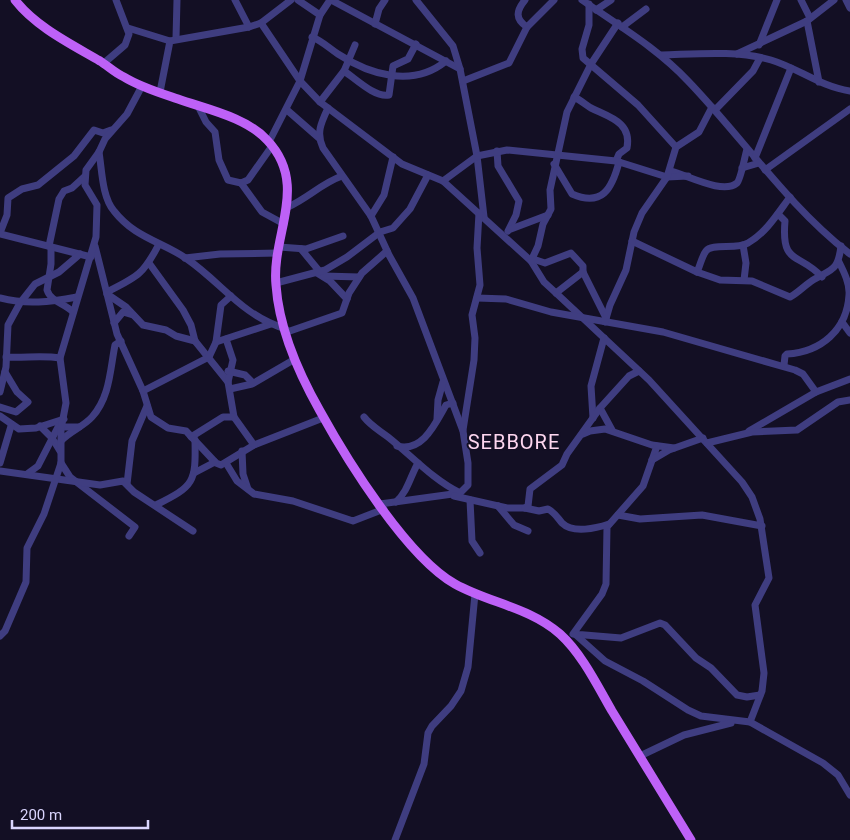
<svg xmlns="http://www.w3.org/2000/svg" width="850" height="840" font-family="Roboto,sans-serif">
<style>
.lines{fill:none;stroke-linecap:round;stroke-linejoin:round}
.minor{stroke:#3f3d80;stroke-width:7}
.major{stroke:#be61f7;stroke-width:9}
.labels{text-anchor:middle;stroke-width:4;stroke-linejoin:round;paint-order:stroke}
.quarter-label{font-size:20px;letter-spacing:1px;fill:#fdd6ef;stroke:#130f24}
</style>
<rect width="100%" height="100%" fill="#130f24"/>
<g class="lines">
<g class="minor">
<path d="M235 0 249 27"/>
<path d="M298 0 320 15"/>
<path d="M331 0 460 69"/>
<path d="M416 0 453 46 460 69 477 156 484 217"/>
<path d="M525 0C516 11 515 19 527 27"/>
<path d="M582 0C619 26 657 48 688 81 743 138 787 205 850 254"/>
<path d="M801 0 810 18"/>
<path d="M846 0 850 8"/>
<path d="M589 4V25L582 49 583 58 638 105 676 147"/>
<path d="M596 10 611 0"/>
<path d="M807 21 819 82"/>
<path d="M261 23 300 81 320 102 402 164 443 181 531 261 544 282 556 293 649 380 742 482 752 497 760 519 769 578 755 605 764 673 762 691 750 722"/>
<path d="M375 24 379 9 385 0"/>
<path d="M622 27 646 9"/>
<path d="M128 28 170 41"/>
<path d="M312 37C322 41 329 48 338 54 370 75 413 88 446 61"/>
<path d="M176 38 177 0"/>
<path d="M759 45 777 0"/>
<path d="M737 54 807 21 834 0"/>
<path d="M662 55C697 54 736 50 771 60 798 68 821 87 850 91"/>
<path d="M104 63 125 45 129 34 116 0"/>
<path d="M344 71C356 79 375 98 389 95L393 66 408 59 416 44"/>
<path d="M463 81 509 63 527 27 554 0"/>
<path d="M160 92 170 41 249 27 261 23 291 0"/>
<path d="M574 97C580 100 585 104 591 108 609 117 632 122 627 148L619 154 616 161"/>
<path d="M320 102 344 71 355 45"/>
<path d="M198 106 206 122 215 132 219 160 228 180 241 183 248 180 272 146"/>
<path d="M328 108C321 123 316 133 323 148L371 216 389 255 413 298 463 431 468 463V485L460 493 380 504"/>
<path d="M287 110 319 138"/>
<path d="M715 110 753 71 760 58"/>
<path d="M269 142 300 81 320 15 330 0"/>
<path d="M497 151 498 166 519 201 516 215 508 231"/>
<path d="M99 152C102 170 102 197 114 211 135 238 161 241 187 259 223 284 241 315 286 329"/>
<path d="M755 158 791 68"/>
<path d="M554 164 572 194C602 207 612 189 619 162"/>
<path d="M742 168 759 163"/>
<path d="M765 170 850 109"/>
<path d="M670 171C687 175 723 195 737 183 741 179 745 155 747 149"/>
<path d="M443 181 477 156 507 150 616 161 667 177 688 176"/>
<path d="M241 183 262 212 284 224"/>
<path d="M288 207C308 198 322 183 342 176"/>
<path d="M778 214 785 221C781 266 799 252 822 277"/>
<path d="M371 216 384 195 393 157"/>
<path d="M511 229 548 215"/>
<path d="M0 233 7 215 8 198 22 189 38 185 74 156 94 130 103 133 111 130"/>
<path d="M0 234 91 257"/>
<path d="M632 241 697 272 720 280 752 281 790 297C798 293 805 285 813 280 832 269 838 271 841 246"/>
<path d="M743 245 746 263 744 280"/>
<path d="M49 246 59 199 64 191 72 188 84 177"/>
<path d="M95 246 117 334 143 391 151 417 168 428 186 431 216 463 221 465 254 445 323 418"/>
<path d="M51 247V264L47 290C51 302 64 303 73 312"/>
<path d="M279 247 306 249 343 236"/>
<path d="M301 249 320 272"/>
<path d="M185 258 220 254 278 253"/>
<path d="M533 259 545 263 571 253 583 266V272L606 318"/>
<path d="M531 261 538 246 543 224 551 209 550 190 567 112 591 64 618 23"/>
<path d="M149 263 183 310 191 325 195 341 228 382"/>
<path d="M697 272C700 266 702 256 706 251 712 243 737 250 748 243 766 233 778 213 790 197"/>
<path d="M317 273 330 281 347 299"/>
<path d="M324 276 359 277"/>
<path d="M276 283 325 270 347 257 380 232 393 228 410 209 428 175"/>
<path d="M107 292C137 277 143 275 159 244"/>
<path d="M556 293 583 272"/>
<path d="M107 294 126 307 143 325 166 330 176 336 195 341"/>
<path d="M0 298C27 305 50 302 77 297"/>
<path d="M477 298 506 299 551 312 663 332 795 370 803 374 816 392"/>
<path d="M605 322 610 305 626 270 634 232 642 213 667 177 676 147 699 132 712 107"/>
<path d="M842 322 850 333"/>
<path d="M114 323 123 312 133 315"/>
<path d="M287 332 342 313 349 293 362 273 387 251"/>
<path d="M226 339 233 360 228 382 234 417 254 445"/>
<path d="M216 342 221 305 231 296"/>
<path d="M6 357C25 358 43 355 60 358"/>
<path d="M784 365 785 356 787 354C821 352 847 330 849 295 850 284 844 272 839 262"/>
<path d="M228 371 245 375 253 383"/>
<path d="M230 389 252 384 295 359"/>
<path d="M143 391 209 357 216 342 271 324"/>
<path d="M0 392 6 367 8 325 20 303 35 284 59 272 80 254"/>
<path d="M0 407 16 412 28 402 17 392 5 372"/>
<path d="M600 408 612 430"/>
<path d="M0 416 19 429 36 428 64 419"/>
<path d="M364 417C371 426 379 430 388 437 412 456 432 479 460 493"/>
<path d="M593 418 591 386 604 338"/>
<path d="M437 419 438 400 443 382"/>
<path d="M40 426 52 438 60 451"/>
<path d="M463 430 474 360 475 338 472 315 480 285 477 248 479 213"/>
<path d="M749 431 816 392 850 379"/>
<path d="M583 434 590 431 605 429 652 445 674 448"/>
<path d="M191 437 223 417H234"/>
<path d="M61 441C70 431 83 427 92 417 110 397 110 370 115 345L121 341"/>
<path d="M707 443 752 432 797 430 838 402 850 400"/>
<path d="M397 446C423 453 436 422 446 405L453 403"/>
<path d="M657 446 643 486 607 527 606 584 602 594 573 634 621 638 660 623 665 625 696 658 711 668 737 695 747 697 760 695"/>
<path d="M242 451 243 474 248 489"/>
<path d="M652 460 669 450 703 438"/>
<path d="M0 463 11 426"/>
<path d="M61 463 70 477 135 527 129 536"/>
<path d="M226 463 237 481 254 494 293 501 353 521 384 509"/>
<path d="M0 471 100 485 123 481 134 492 193 531"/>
<path d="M194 473 215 462"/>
<path d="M27 474 38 466 58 427H79"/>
<path d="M127 484 132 441 147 406"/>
<path d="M454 496 507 508H525L539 511 548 509C555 513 557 517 562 523 573 534 597 528 609 524"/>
<path d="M470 500 472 541 480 553"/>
<path d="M396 502C408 491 410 477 418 463"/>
<path d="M156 505C194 486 196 483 195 440"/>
<path d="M498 506 514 525 528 531"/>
<path d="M525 508 528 506 530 489 562 465 567 454 600 408 629 376 639 371"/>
<path d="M618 515 640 519 702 515 762 526"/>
<path d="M576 635 605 661 643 681 688 710 701 716 750 722 823 763 838 775 850 795"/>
<path d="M0 636 5 631 26 582 27 548 44 514 61 463V429L66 403 60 358 96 237 97 205 85 185 86 170 99 152 105 139 127 114 142 86"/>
<path d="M640 756 684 735 731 723"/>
<path d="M395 840 424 764 428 733 432 726 451 706 461 691 468 667 475 594"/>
</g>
<path class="major" d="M15 0C36 27 71 44 100 61 108 66 115 73 124 77 140 87 160 93 178 99 206 109 246 117 267 140 310 185 271 235 276 285 279 328 299 374 320 411 347 460 407 557 455 584 489 603 529 607 560 634 582 654 597 685 612 711 638 754 665 797 691 840"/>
</g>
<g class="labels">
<g class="quarter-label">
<text x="514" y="449">SEBBORE</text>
</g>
</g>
<path d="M12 820v8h136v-8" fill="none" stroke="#d9d4fd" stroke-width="2.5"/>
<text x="20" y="820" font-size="15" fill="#d9d4fd" stroke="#130f24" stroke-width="4" paint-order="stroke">200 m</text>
</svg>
